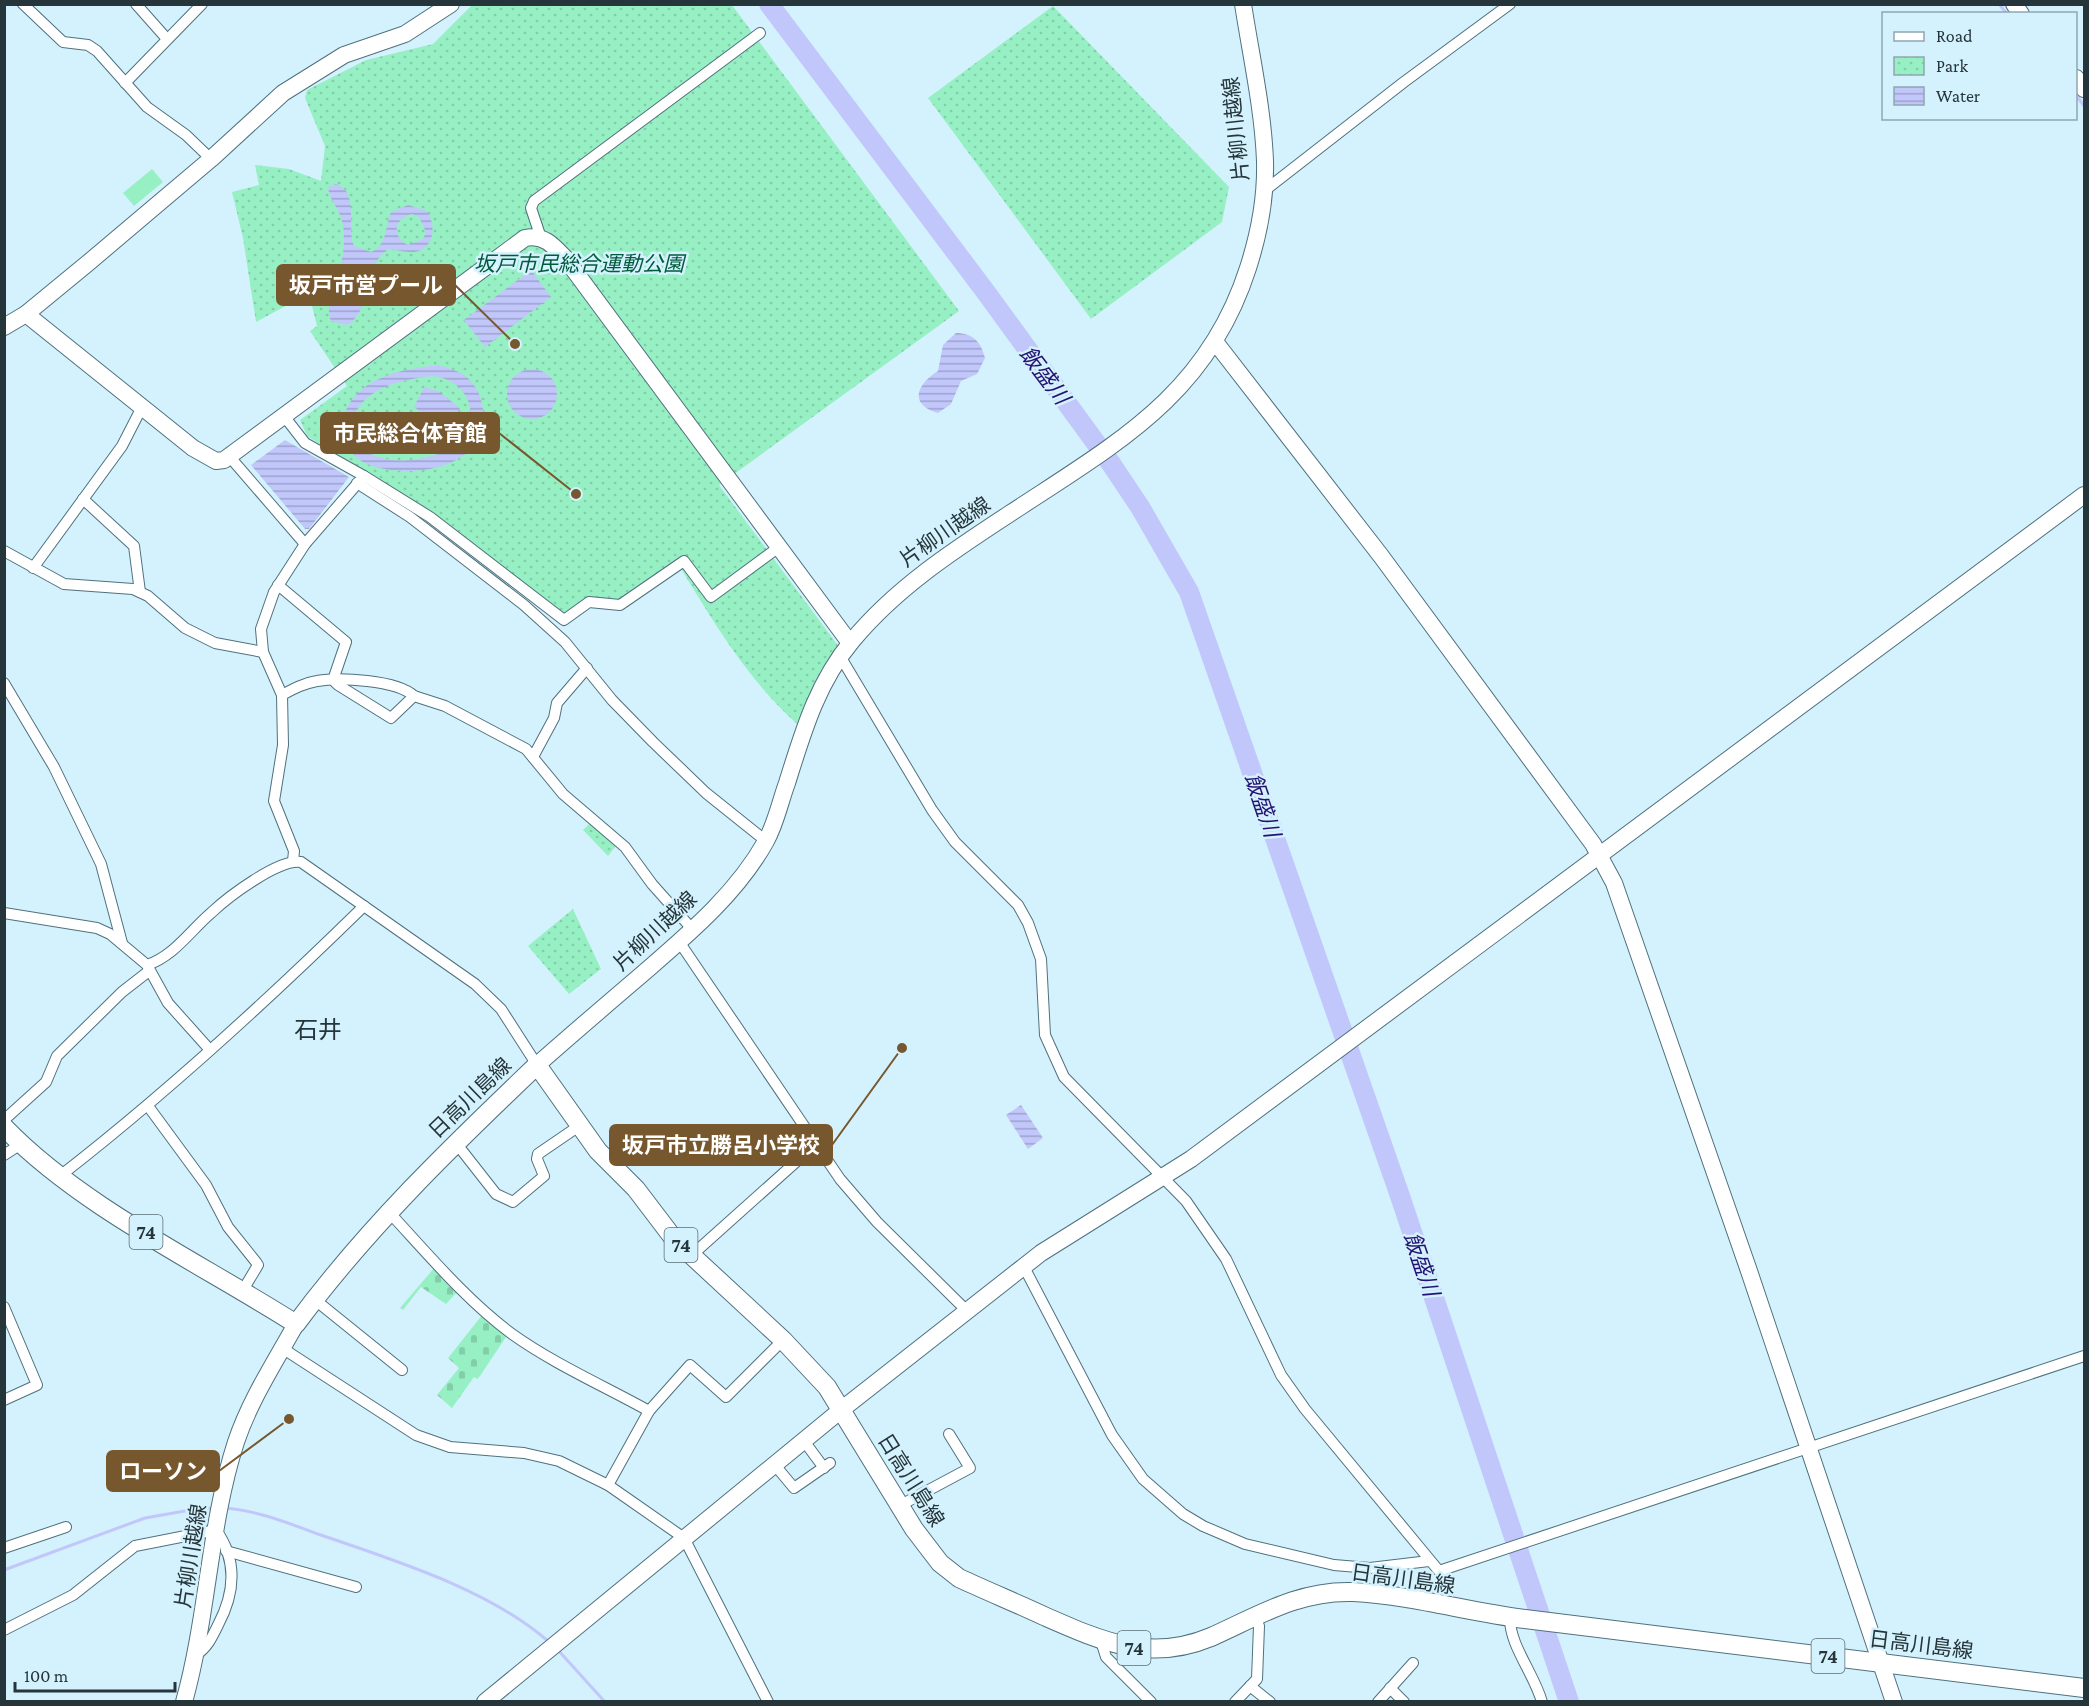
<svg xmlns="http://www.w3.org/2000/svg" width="2089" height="1706" font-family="'Crimson Pro','Noto Sans JP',serif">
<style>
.grass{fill:#97f0c4}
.cemetery{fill:url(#cemetery-stones)}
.park{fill:url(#park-dots)}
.water{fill:url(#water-rules);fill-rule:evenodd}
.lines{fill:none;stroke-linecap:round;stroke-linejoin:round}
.stream{stroke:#c2c7fb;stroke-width:3}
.river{stroke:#c2c7fb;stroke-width:20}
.street-casing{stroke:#4f717d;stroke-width:12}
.secondary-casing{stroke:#4f717d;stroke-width:18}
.primary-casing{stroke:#4f717d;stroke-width:20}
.street{stroke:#fff;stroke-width:10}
.secondary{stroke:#fff;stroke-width:16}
.primary{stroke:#fff;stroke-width:18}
.labels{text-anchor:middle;stroke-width:5;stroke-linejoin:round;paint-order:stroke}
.shield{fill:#d4f2fd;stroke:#5a6e74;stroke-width:1.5}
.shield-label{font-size:20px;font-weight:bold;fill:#26353a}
.street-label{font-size:21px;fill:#26353a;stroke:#d4f2fd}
.park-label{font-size:21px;font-style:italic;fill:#005a3b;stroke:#d4f2fd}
.water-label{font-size:22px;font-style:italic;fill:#251273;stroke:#d4f2fd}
.quarter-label{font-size:24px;fill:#26353a;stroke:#d4f2fd}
.leader{fill:none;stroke:#77572d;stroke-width:2}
.callout-dot{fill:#77572d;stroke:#d4f2fd;stroke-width:2}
.callout{fill:#77572d;stroke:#77572d;stroke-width:2}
.callout-label{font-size:22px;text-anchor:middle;font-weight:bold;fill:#fff}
</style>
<defs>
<pattern id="cemetery-stones" width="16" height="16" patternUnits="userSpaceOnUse" patternTransform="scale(1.5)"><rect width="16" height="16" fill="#97f0c4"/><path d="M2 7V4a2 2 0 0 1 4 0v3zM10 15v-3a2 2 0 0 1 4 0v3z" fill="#82cea9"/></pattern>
<pattern id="park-dots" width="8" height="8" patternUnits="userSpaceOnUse" patternTransform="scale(1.5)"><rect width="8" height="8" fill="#97f0c4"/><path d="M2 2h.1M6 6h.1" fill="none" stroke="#82cea9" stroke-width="1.8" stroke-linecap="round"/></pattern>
<pattern id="water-rules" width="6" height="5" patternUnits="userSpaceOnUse" patternTransform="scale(1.5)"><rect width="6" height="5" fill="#c2c7fb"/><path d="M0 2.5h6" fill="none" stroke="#9da2cc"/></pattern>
</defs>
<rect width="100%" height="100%" fill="#d4f2fd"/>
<path class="grass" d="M152 169 163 182 134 206 123 193Z"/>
<g class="cemetery">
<path d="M435 1267 459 1290 446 1304 421 1287 403 1310 400 1308Z"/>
<path d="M483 1314 506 1337 480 1376 477 1379 474 1377 452 1408 437 1395 459 1368 448 1358Z"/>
</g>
<g class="park">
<path d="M472 5H732L959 311 719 485 839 647 821 674 797 724C746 678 713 621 677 562L620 603 589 599 564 617 427 511 307 436 300 420 347 386 310 331 317 326 311 302 306 295 256 322 243 238 232 192 259 185 255 165 289 169 321 181 325 146 305 98 307 90 366 60 433 44Z"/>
<path d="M1053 6 1229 187 1222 222 1091 319 928 98Z"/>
<path d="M590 823 616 846 608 856 583 830Z"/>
<path d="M573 909 601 969 569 994 528 946Z"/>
</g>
<g class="water">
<path d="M336 184C360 192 346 227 354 246L371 252C387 246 385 227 391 212L408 205 427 211C437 225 434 251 413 252 405 252 396 250 389 249 361 266 374 307 348 325L331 321C323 301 340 275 343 254 344 244 345 231 342 221 339 208 329 200 328 187ZM412 214 419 217 426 232 423 239 408 245C391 236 394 218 412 214Z"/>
<path d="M531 270 551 297 485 347 464 320Z"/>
<path d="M956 333C973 333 981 342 985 358L977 374 961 381 951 404 938 413C908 404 917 384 938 371L943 345Z"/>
<path d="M439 365C447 368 457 370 464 375 488 392 490 433 468 452 445 472 404 475 376 467 335 456 332 411 365 387 386 372 413 368 439 365ZM434 376C467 381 479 410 465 439 441 460 382 472 358 444 352 437 350 428 353 419 364 386 405 379 434 376Z"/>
<circle cx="532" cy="394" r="25"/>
<path d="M424 387 438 391 460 408 450 427 437 424 414 407Z"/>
<path d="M363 413 393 430C404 424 413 433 420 443L419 448 411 451 394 444 390 436 360 420Z"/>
<path d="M285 440 349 477 309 529H305L251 465Z"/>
<path d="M1021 1105 1043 1138 1028 1149 1006 1115Z"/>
</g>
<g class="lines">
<g class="stream">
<path d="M1999 4 2007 14"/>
<path d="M2076 95 2084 106"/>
<path d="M224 1508C257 1510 290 1524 321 1535 396 1561 488 1589 548 1641"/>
<path d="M4 1570 145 1518 202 1508H215"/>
<path d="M558 1650 605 1702"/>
</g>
<path class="river" d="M769 4 985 291 1112 465 1140 507 1189 592 1400 1196 1569 1702"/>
<defs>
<g id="street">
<path d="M23 4 63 42 88 45 97 51 147 107 186 135 211 159"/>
<path d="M136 4 167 39"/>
<path d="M125 83 202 4"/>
<path d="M1264 191 1404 82 1510 4"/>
<path d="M541 238 531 208 534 201 760 33"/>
<path d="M284 416 305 443 364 476 305 544 274 592 261 629 263 652 282 695 283 745 274 801 294 851 293 861"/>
<path d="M229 456 305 544"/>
<path d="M364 476 430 517 564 620 589 602 620 605 684 561 711 597 779 547"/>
<path d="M357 483 410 517 524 605 565 642 612 700 653 742 706 793 766 841"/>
<path d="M83 499 134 546 140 592"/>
<path d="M4 551 64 584 133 589 148 596 185 628 215 643 263 652"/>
<path d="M33 568 122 446 142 407"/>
<path d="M278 585 346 642 333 680 338 685 391 718 414 696 445 706 526 749 563 794 625 847 652 884 693 930"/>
<path d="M840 656 932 810 955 842 1018 905 1028 923 1041 959 1045 1035 1064 1077 1186 1201 1226 1259 1281 1375 1305 1409 1439 1571 2084 1356"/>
<path d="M4 683 54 767 101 864 122 943"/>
<path d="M282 695C293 689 304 683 317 681 339 677 397 680 414 696"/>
<path d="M533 757 554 718 557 703 587 668"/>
<path d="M4 913 97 928 110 934 147 965 168 1003 210 1050"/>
<path d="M680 943 840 1179 877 1222 967 1311"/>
<path d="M147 965C174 956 190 931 211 913 228 897 278 859 301 862L475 984 501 1009 537 1065"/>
<path d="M148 1106 206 1185 228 1227 256 1262 258 1265 243 1290"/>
<path d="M4 1120 46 1082 57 1056 122 992 149 971"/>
<path d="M456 1143 496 1194 513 1202 544 1176 537 1159 538 1154 579 1126"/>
<path d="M4 1155 21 1144"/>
<path d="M60 1176C167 1093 267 1001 364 906"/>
<path d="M388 1211C427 1253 466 1300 512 1334 554 1364 604 1386 649 1411L608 1485"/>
<path d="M692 1255 816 1144"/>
<path d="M1024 1267 1112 1435 1143 1479 1183 1514 1203 1526 1245 1544 1334 1565 1370 1568 1429 1561"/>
<path d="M314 1299 402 1370"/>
<path d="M4 1307 37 1385 4 1400"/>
<path d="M282 1348 416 1435 450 1447 524 1453 559 1461 608 1485 684 1538 768 1702"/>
<path d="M649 1411 690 1365 726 1397 783 1340"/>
<path d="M804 1441 824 1468"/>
<path d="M774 1464 794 1488 830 1463"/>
<path d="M899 1506 970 1468 949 1434"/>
<path d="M4 1548 66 1527"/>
<path d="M226 1551 356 1587"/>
<path d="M1510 1617C1509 1645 1534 1673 1542 1702"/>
<path d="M4 1630 73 1595 135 1546 216 1530C238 1561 235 1593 218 1625 212 1637 208 1647 196 1655"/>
<path d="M1101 1641 1106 1657 1151 1702"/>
<path d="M1250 1686 1270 1702"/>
<path d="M1390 1688 1404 1702"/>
<path d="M1235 1702 1257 1679 1259 1626 1254 1615"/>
<path d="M1378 1702 1413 1663"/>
</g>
<g id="secondary">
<path d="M2014 4 2021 14"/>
<path d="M2076 78 2084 89"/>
<path d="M26 314 193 448 216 461 224 460 525 238C543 234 553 245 565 258L850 643"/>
<path d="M4 327 26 314 88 263 211 159 283 93 344 55 405 34 451 4"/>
<path d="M1216 343 1381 556 1593 844 1614 883 1749 1271 1894 1702"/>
<path d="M537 1065C571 1035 606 1005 640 976 686 936 736 895 766 841 776 823 780 802 787 783 803 732 817 683 852 641 899 584 962 545 1023 505 1124 439 1209 390 1248 268 1259 234 1266 197 1265 161 1263 109 1251 56 1243 4"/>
<path d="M184 1702C208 1616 209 1525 236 1442 250 1400 275 1362 296 1324"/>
<path d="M485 1702 841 1410 1041 1253 1191 1159 2084 495"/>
</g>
<path id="primary" d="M4 1127C81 1207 202 1264 296 1324 367 1228 451 1147 537 1065L598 1151 636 1189 674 1239 783 1340 827 1387 914 1529 940 1563 959 1578C987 1591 1016 1603 1044 1616 1101 1641 1149 1663 1211 1637 1258 1616 1299 1590 1353 1592 1411 1595 1468 1612 1525 1619 1712 1641 1898 1665 2084 1688"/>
</defs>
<use href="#street" class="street-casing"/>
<use href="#secondary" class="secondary-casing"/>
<use href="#primary" class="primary-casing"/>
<use href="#street" class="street"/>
<use href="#secondary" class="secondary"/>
<use href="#primary" class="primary"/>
</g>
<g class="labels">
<g class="shield">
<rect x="129.5" y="1215" width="33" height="34" rx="4.5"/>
<rect x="664.5" y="1228" width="33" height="34" rx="4.5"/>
<rect x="1117.5" y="1631" width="33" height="34" rx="4.5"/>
<rect x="1811.5" y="1639" width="33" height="34" rx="4.5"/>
</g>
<g class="shield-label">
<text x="146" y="1239">74</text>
<text x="681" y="1252">74</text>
<text x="1134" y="1655">74</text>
<text x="1828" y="1663">74</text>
</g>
<g class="street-label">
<text transform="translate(1236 129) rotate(-96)" y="7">片柳川越線</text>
<text transform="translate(945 532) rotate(-35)" y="7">片柳川越線</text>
<text transform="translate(655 931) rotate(-43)" y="7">片柳川越線</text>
<text transform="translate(470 1098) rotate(-44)" y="7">日高川島線</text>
<text transform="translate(911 1480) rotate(58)" y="7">日高川島線</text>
<text transform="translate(191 1556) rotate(-81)" y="7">片柳川越線</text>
<text transform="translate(1403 1579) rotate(8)" y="7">日高川島線</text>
<text transform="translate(1921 1645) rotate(7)" y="7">日高川島線</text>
</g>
<g class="park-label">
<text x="579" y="271">坂戸市民総合運動公園</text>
</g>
<g class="water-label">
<text transform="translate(1045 375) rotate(53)" y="8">飯盛川</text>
<text transform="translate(1263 805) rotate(71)" y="8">飯盛川</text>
<text transform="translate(1422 1264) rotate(71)" y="8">飯盛川</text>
</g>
<g class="quarter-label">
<text x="318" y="1038">石井</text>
</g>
</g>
<path class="leader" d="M515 344L455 285M576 494L499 433M902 1048L832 1145M289 1419L219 1471"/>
<g class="callout-dot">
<circle cx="515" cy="344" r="6"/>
<circle cx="576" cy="494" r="6"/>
<circle cx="902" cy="1048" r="6"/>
<circle cx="289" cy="1419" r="6"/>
</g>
<g class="callout">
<rect x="277" y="265" width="178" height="40" rx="6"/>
<rect x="321" y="413" width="178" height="40" rx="6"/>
<rect x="610" y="1125" width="222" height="40" rx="6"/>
<rect x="107" y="1451" width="112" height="40" rx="6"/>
</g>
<g class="callout-label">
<text x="366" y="293">坂戸市営プール</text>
<text x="410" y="441">市民総合体育館</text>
<text x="721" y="1153">坂戸市立勝呂小学校</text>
<text x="163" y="1479">ローソン</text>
</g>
<rect width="2089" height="1706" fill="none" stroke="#26353a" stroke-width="12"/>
<rect x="1882" y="12" width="195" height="108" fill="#d4f2fd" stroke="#8ea6af" stroke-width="1.5"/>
<rect x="1894" y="32" width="30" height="9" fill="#ffffff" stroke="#8ea6af" stroke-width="1.5"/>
<text x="1936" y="42" font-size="18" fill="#26353a">Road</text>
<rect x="1894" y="57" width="30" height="18" fill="url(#park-dots)" stroke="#8ea6af" stroke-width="1.5"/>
<text x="1936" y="72" font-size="18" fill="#26353a">Park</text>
<rect x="1894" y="87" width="30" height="18" fill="url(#water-rules)" stroke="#8ea6af" stroke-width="1.5"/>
<text x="1936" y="102" font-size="18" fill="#26353a">Water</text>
<path d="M15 1682v9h160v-9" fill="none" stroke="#26353a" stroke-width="3"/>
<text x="24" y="1682" font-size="18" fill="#26353a" stroke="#d4f2fd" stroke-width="4.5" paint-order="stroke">100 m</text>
</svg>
